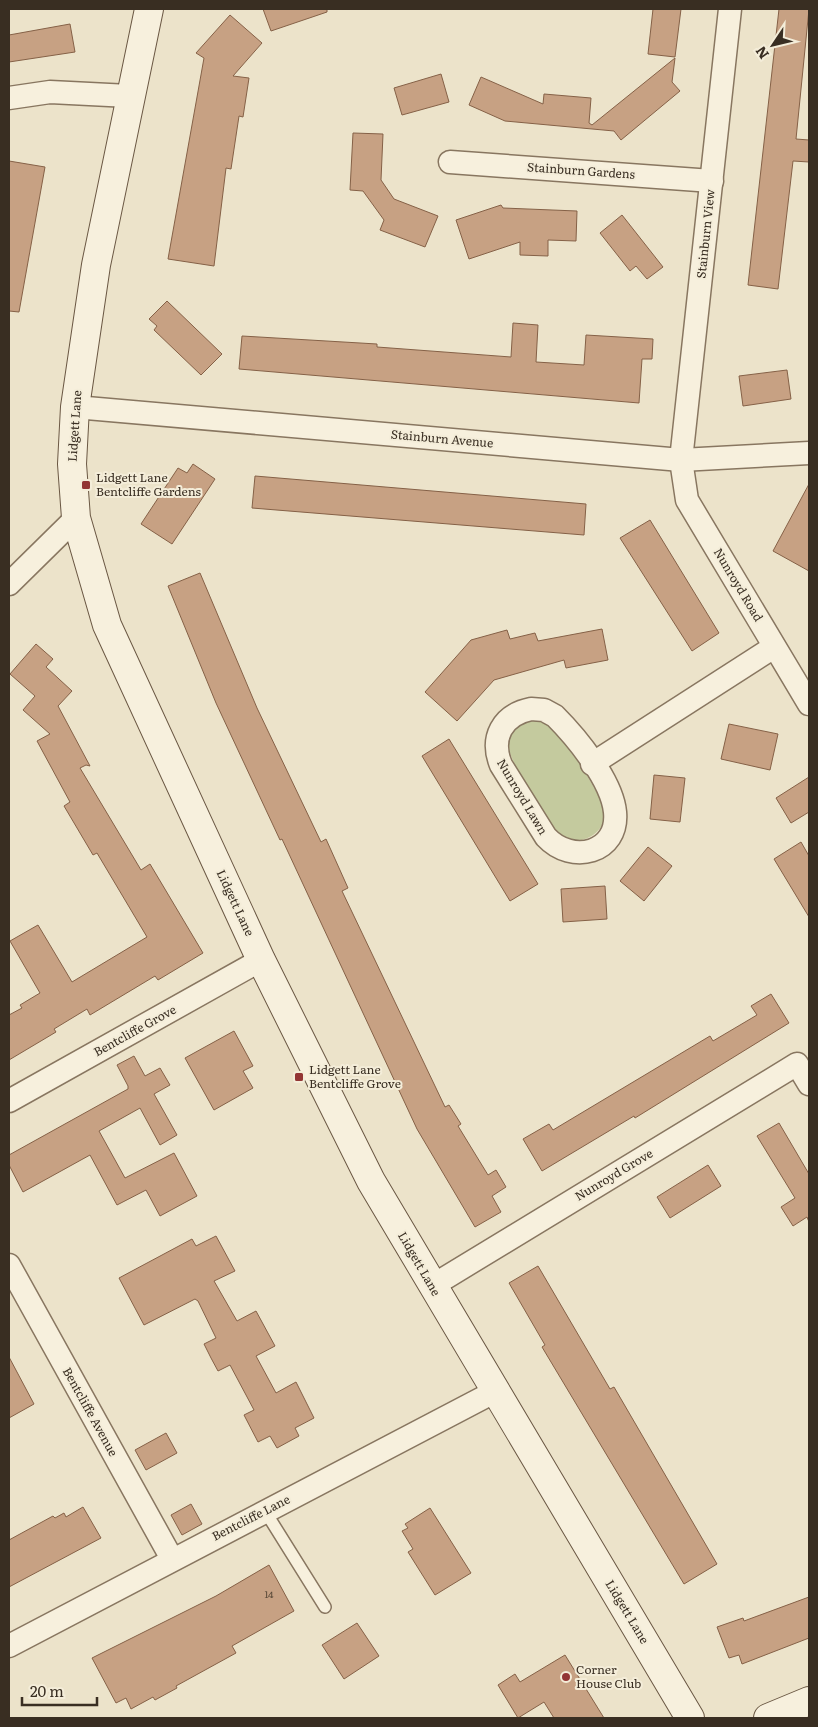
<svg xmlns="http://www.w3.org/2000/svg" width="818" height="1727" font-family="Literata,serif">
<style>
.green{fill:#c4ca9e}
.building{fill:#c7a183;stroke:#856147}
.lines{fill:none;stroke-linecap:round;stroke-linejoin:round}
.lane-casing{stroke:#887660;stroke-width:14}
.street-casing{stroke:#887660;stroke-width:25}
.secondary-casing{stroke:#6a5743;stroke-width:30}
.lane{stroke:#f7f0dd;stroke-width:11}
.street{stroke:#f7f0dd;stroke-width:22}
.secondary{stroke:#f7f0dd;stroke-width:28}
.poi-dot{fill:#933534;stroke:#f4edd9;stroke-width:2}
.labels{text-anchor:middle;stroke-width:4;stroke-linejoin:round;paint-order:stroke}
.number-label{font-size:10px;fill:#5c4b3a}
.street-label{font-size:12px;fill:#392e22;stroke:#f4edd9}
.poi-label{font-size:12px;fill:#392e22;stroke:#f4edd9;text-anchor:start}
</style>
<rect width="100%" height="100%" fill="#ece3ca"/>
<path class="green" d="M541 719C546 722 553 725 557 730 566 741 604 800 605 812 606 837 572 851 556 831 546 820 539 805 531 792 514 764 484 722 541 719Z"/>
<g class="building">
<path d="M263 9H327V12L271 31Z"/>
<path d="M653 9H681L675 57 648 54Z"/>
<path d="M779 9H809L796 139 809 140V162L793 161 778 289 748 285Z"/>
<path d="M230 15 262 43 233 76 249 78 243 117 239 116 231 169 226 168 214 266 168 259 204 58 196 53Z"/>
<path d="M70 24 75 52 9 62V35Z"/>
<path d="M675 58 672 82 680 91 621 140 614 131 505 121 469 105 481 77 543 104 544 94 591 98 589 123 592 125Z"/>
<path d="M441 74 449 102 402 115 394 88Z"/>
<path d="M353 133 383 134 381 180 394 199 438 216 425 247 380 230 384 220 363 191 350 190Z"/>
<path d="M9 161 45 167 19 312 9 311Z"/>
<path d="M501 205 503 208 577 211 576 241 548 240V256L520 255V242L469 259 456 220Z"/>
<path d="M622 215 663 267 647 279 636 266 630 271 600 233Z"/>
<path d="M167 301 222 354 201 375 154 330 157 326 149 319Z"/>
<path d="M513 323 538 325 536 362 584 365 586 335 653 339 652 359H642L639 403 239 369 242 336 377 344V347L511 357Z"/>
<path d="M787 370 791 399 743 406 739 376Z"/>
<path d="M193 464 215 479 172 544 141 524 178 468 187 473Z"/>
<path d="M255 476 586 504 584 535 252 508Z"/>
<path d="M809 484V571L773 551Z"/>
<path d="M650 520 719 633 692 651 620 538Z"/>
<path d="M200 573 257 708 321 842 326 839 348 888 342 891 445 1107 449 1105 461 1124 458 1126 488 1175 496 1170 506 1187 492 1196 501 1212 475 1227 417 1129 282 839 280 840 216 703 168 586Z"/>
<path d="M602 629 608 660 566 668 564 660 494 680 457 721 425 692 471 640 507 630 510 639 535 633 538 641Z"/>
<path d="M36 644 53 659 46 667 72 691 58 706 90 766 86 765 80 768 141 870 150 864 203 953 158 980 155 976 90 1015 87 1009 54 1029 56 1032 9 1060V1015L22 1008 20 1005 40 993 10 941 38 925 72 982 147 937 97 853 93 855 64 806 70 802 37 741 50 734 23 710 35 696 10 674Z"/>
<path d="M729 724 778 734 770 770 721 759Z"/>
<path d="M449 739 538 884 510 901 422 756Z"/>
<path d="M654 775 685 778 680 822 650 819Z"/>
<path d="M809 777V812L791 823 776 798Z"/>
<path d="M801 842 809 856V917L774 859Z"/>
<path d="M648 847 672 866 644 901 620 881Z"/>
<path d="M605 886 607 919 563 922 561 889Z"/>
<path d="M771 994 789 1023 635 1118 634 1116 542 1171 523 1139 549 1124 553 1130 710 1036 713 1041 757 1015 751 1006Z"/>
<path d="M234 1031 253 1066 243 1071 253 1088 214 1110 185 1058Z"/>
<path d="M134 1056 145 1076 160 1068 170 1085 154 1094 177 1135 160 1145 140 1108 99 1131 125 1178 174 1153 197 1196 160 1216 146 1190 117 1205 90 1155 23 1192 9 1165V1155L128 1089V1086L117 1065Z"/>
<path d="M779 1123 809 1174V1222L807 1217 793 1226 781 1207 795 1198 757 1136Z"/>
<path d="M708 1165 721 1186 670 1218 657 1197Z"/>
<path d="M216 1236 235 1271 214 1281 237 1321 256 1311 275 1346 256 1356 276 1393 296 1382 314 1418 295 1428 299 1436 277 1448 270 1436 258 1442 244 1415 254 1410 230 1365 218 1371 211 1358 204 1344 216 1338 198 1301 195 1299 144 1325 119 1278 192 1239 196 1246Z"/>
<path d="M538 1266 610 1389 614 1387 717 1564 684 1584 542 1347 545 1345 509 1283Z"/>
<path d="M9 1357 34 1404 9 1418Z"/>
<path d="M166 1433 177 1453 146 1470 135 1450Z"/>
<path d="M191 1504 202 1524 182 1535 171 1515Z"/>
<path d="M83 1507 101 1538 9 1587V1540L53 1516 55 1518 64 1513 66 1517Z"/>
<path d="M430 1508 471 1573 435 1595 408 1552 413 1549 402 1531 408 1528 405 1524Z"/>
<path d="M269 1565 294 1611 232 1646 236 1653 176 1686 177 1688 155 1700 153 1697 131 1709 126 1698 116 1703 92 1658 216 1596Z"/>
<path d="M809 1597V1638L742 1664 739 1655 729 1658 717 1627 743 1618 744 1621Z"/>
<path d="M357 1623 379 1656 344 1679 322 1645Z"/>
<path d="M565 1655 604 1718H554L544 1702 518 1718 498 1685 515 1674 520 1682Z"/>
</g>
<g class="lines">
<defs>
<path id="lane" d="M265 1511 325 1607"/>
<g id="street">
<path d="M730 9 681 460 687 500 809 704"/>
<path d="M9 98 50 92 129 96"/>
<path d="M450 162 712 181"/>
<path d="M75 407 681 460 809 453"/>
<path d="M9 584 76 518"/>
<path d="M531 709 544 710 555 716C577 738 612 781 615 812 619 853 572 865 546 837L501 765C490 738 502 715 531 709Z"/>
<path d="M592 764 774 647"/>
<path d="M9 1101 261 960"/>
<path d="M9 1265 172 1559"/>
<path d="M432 1286 797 1064 809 1084"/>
<path d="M9 1646 494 1392"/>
</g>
<g id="secondary">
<path d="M149 9 96 265 75 407 72 464 76 518 107 625 261 960 371 1181 690 1718"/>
<path d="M768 1718 809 1701"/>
</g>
</defs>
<use href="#lane" class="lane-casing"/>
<use href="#street" class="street-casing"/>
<use href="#secondary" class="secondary-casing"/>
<use href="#lane" class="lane"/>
<use href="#street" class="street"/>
<use href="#secondary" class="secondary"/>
</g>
<g class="poi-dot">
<rect x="81" y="480" width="10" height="10" rx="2.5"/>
<rect x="294" y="1072" width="10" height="10" rx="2.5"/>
<circle cx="566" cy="1677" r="5"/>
</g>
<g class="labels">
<g class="number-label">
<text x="269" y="1598">14</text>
</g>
<g class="street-label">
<text transform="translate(581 171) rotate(4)" y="4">Stainburn Gardens</text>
<text transform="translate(706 234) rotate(-84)" y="4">Stainburn View</text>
<text transform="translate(75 426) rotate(-86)" y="4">Lidgett Lane</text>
<text transform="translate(442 439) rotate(5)" y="4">Stainburn Avenue</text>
<text transform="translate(738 585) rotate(59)" y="4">Nunroyd Road</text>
<text transform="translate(522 797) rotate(59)" y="4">Nunroyd Lawn</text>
<text transform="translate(235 903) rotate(65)" y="4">Lidgett Lane</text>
<text transform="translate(135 1031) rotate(-29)" y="4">Bentcliffe Grove</text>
<text transform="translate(614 1175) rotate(-31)" y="4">Nunroyd Grove</text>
<text transform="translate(419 1264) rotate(60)" y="4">Lidgett Lane</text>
<text transform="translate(90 1412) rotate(61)" y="4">Bentcliffe Avenue</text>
<text transform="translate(251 1518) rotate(-27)" y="4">Bentcliffe Lane</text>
<text transform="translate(627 1612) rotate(59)" y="4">Lidgett Lane</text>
</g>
<g class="poi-label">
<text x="96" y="482">Lidgett Lane<tspan x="96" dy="14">Bentcliffe Gardens</tspan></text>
<text x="309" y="1074">Lidgett Lane<tspan x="309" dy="14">Bentcliffe Grove</tspan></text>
<text x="576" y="1674">Corner<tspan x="576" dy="14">House Club</tspan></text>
</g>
</g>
<rect width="818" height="1727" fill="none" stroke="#392e22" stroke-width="20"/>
<g transform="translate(773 45) rotate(235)" stroke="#f4edd9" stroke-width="4" paint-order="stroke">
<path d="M0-4L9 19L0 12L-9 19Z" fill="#392e22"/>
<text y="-8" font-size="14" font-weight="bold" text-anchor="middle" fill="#392e22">N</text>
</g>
<path d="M22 1697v8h75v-8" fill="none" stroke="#392e22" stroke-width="2.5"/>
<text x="30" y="1697" font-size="15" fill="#392e22" stroke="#f4edd9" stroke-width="4" paint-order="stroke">20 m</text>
</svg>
